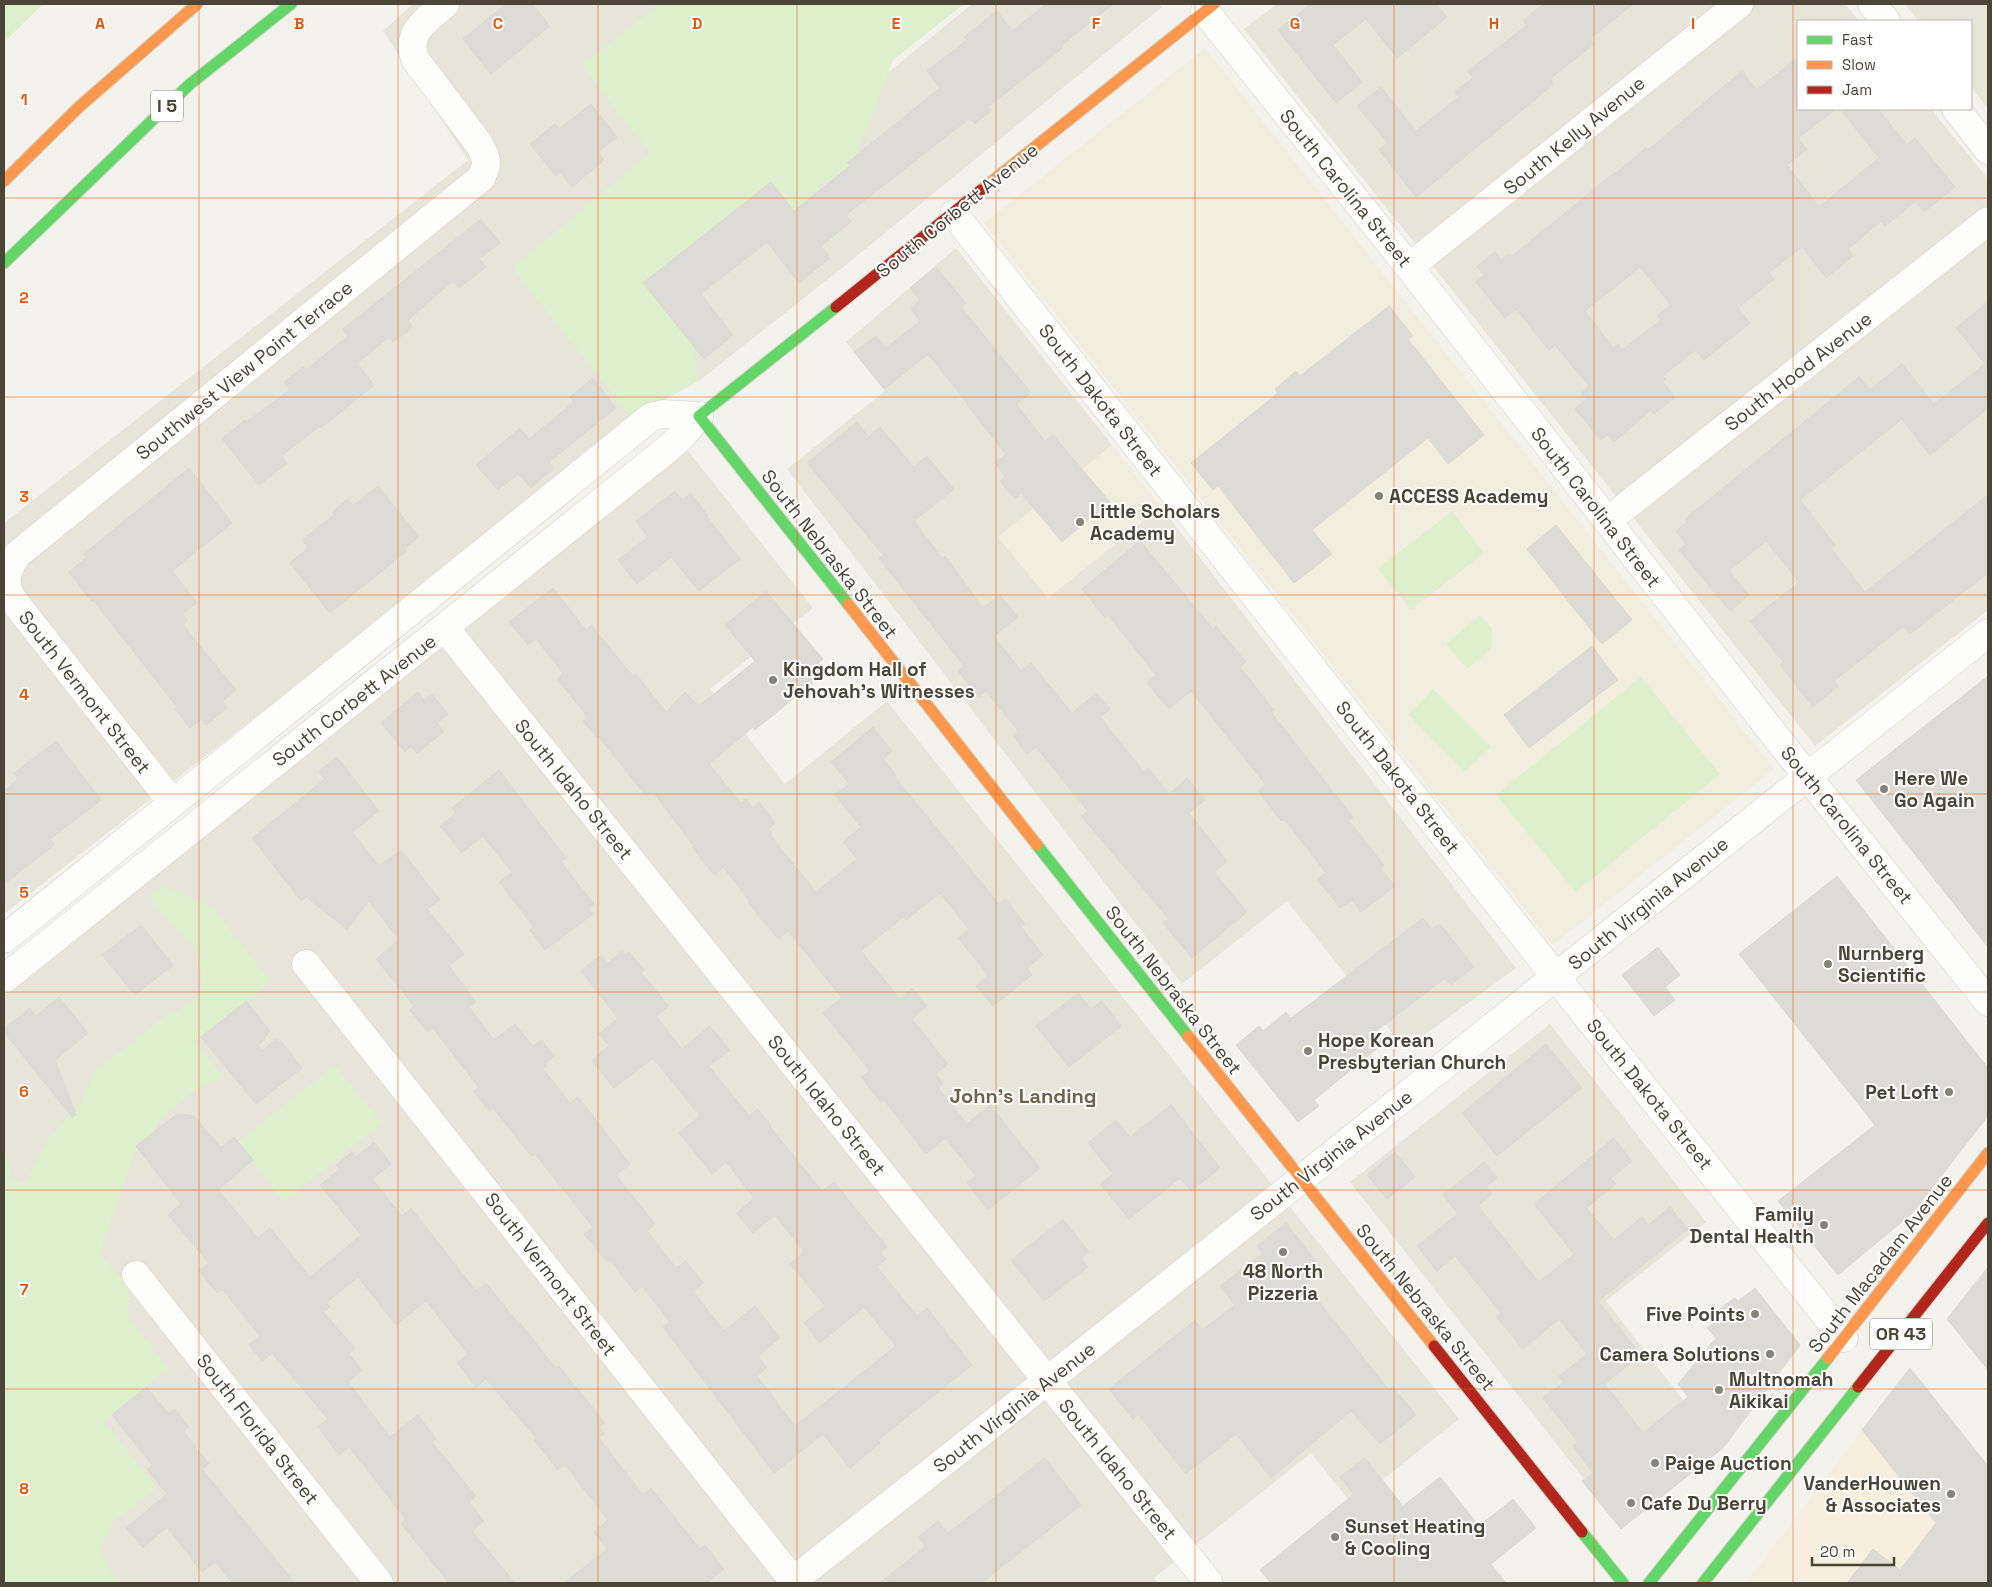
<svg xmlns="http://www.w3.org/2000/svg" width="1992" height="1587" font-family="'Space Grotesk',sans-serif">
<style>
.residential{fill:#e7e4da}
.commercial{fill:#f6efdf}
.education{fill:#f1eedf}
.green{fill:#ddefcc}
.building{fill:#dddbd5;stroke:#dbd9d2;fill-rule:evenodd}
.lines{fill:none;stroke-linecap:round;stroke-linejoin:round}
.street-casing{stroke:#d1cfca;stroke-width:29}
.fast-casing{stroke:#d3d0c3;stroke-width:13}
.slow-casing{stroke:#d3d0c3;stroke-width:13}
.jam-casing{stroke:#d3d0c3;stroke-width:13}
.street{stroke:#fdfdfc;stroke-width:28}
.fast{stroke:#63d668;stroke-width:11}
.slow{stroke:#ff974d;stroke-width:11}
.jam{stroke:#b3261e;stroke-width:11}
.grid{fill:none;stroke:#e8590c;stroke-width:1;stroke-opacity:0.55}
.poi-dot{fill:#858277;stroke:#fff;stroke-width:2}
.labels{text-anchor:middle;stroke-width:4;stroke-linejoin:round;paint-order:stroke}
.shield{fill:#fff;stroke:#807d73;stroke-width:1}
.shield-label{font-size:18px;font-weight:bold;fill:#4a4537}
.street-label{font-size:19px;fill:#4a4537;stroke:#fff}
.poi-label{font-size:19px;font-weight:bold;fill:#4a4537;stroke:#fff;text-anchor:start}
.neighbourhood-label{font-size:20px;font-weight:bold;fill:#6e644e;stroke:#fff}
.grid-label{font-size:16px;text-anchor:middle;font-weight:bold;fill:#e8590c;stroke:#fff;stroke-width:4;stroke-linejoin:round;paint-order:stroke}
</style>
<rect width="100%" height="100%" fill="#f3f2ed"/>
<g class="residential">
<path d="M413 4H667L668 148 647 410 4 914V523L468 160 383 31Z"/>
<path d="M972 4H1159L1162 7 847 264 699 381 623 284 771 168Z"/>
<path d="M1277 4H1845L1859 21H1798V109H1931L1988 179V610L1815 746 1244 29Z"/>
<path d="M1905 4H1988V109L1971 87V21H1919Z"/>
<path d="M956 248 1112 445 999 537 1048 598 1161 507 1516 968 1405 1049 1287 901 1182 984 787 469 885 391 846 342Z"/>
<path d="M688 451 813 608 710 689 785 784 887 701 1459 1419 1352 1504 1311 1453 1154 1578 1158 1583H4V996Z"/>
<path d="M1550 1024 1706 1222 1606 1301 1684 1401 1584 1479 1350 1182Z"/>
</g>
<path class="commercial" d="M1862 1430 1984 1583H1746Z"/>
<g class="education">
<path d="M1205 48 1774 769 1553 945 984 223Z"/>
<path d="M1112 445 1161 507 1048 598 998 537Z"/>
</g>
<g class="green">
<path d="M4 4H43L4 42Z"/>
<path d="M657 4H964L893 60 848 178 818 184 840 237 809 243 752 212 683 292 699 381 631 417 512 268 650 153 581 65 655 8Z"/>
<path d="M1452 511 1484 553 1411 610 1378 569Z"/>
<path d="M1480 615 1492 628V648L1467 669 1446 644Z"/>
<path d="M1641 677 1720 774 1576 892 1496 795Z"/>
<path d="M1433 689 1491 747 1465 772 1408 715Z"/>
<path d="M163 885 212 907 271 982 195 1041 223 1077 196 1089 166 1114 136 1150 100 1252 129 1290 128 1317 168 1368 104 1421 157 1488 114 1521 100 1549 117 1583H4V1147L14 1182H26L50 1136 80 1103 98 1067 137 1039 162 1018 190 1005 202 991 201 967 192 943 157 909 149 896Z"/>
<path d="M335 1065 382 1123 283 1202 238 1142Z"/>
</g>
<g class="building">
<path d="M506 4H532L550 26 491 74 463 39Z"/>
<path d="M1046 4H1113L1062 45 1063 48 988 107 991 111 975 124 970 118 846 215 851 222 821 246 830 258 799 283 767 242 701 294 733 335 704 359 643 283 771 182 794 211 850 166 847 163 940 88 927 71 967 40 964 37 997 11 1012 31Z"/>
<path d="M1311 4H1436L1447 17 1397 58 1366 19 1333 45 1362 82 1336 103 1278 30Z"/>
<path d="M1544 4H1633L1590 39 1594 44 1550 79 1554 84 1416 197 1379 150 1388 143 1357 106 1381 87 1416 131 1459 97 1454 92 1473 78 1468 71 1527 25 1523 20Z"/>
<path d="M1798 57V109H1836L1798 138 1807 149 1787 165 1819 207 1879 158 1840 109H1878L1907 145 1915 138 1955 187 1924 212 1916 201 1885 226 1881 221 1848 249 1853 256 1826 278 1802 247 1769 273 1774 279 1738 308 1750 323 1704 360 1695 350 1663 376 1666 379 1663 382 1675 397 1654 414 1651 410 1614 442 1608 434 1601 440 1575 409 1586 399 1581 393 1589 386 1555 345 1549 350 1516 309 1505 318 1476 282 1484 275 1477 266 1495 252 1501 260 1509 254 1511 257 1615 172 1616 173 1646 148 1648 150 1742 71 1757 90ZM1640 267 1671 305 1657 316 1661 320 1622 350 1618 344 1613 348 1585 311Z"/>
<path d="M591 104 617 137 598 152 604 160 572 187 560 172 556 176 530 144 555 124 559 129Z"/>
<path d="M481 219 500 243 479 259 486 267 459 288 453 281 408 320 413 327 393 342 389 337 357 363 374 385 321 428 320 426 281 456 287 463 259 485 222 439 245 420 247 422 290 389 284 382 303 367 306 370 348 336 343 329Z"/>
<path d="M936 267 966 303 961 307 1031 393 1016 404 1045 441 1053 435 1110 502 1062 542 1021 493 1015 499 1000 481 1006 477 995 463 1006 454 967 405 968 404 928 354 884 389 854 352 876 336 886 348 920 321 910 308 920 300 910 288Z"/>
<path d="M1988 302V408L1930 455 1902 419 1800 500 1835 545 1831 548 1865 592 1988 495V573L1910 634 1904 626 1834 681 1838 686 1813 707 1780 665 1783 662 1750 621 1799 582 1766 541 1729 571 1749 595 1730 611 1679 550 1686 544 1676 531 1687 522 1685 519 1859 377 1870 390 1902 364 1934 404 1985 364 1956 328Z"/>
<path d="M1389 306 1413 336 1408 339 1484 435 1448 464 1428 438 1312 530 1332 554 1294 583 1218 486 1213 490 1191 463 1278 393 1275 389 1296 371 1300 376Z"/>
<path d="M593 378 616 408 549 462 554 468 531 488 518 474 498 490 476 465 520 428 529 439 574 402 570 397Z"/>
<path d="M857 422 869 437 880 427 914 467 927 456 954 489 914 521 942 558 945 556 983 608 1000 595 1018 617 994 636 1021 671 1031 663 1072 713 1096 693 1110 709 1100 717 1144 772 1148 768 1169 794 1187 778 1205 800 1189 813 1227 861 1214 872 1247 912 1192 958 1163 923 1169 919 1081 816 1088 811 1036 747 1027 754 1013 736 1019 732 986 691 979 697 958 671 964 666 889 571 879 558 883 555 807 463Z"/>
<path d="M189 468 232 523 172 571 197 603 183 614 187 621 183 625 236 690 222 702 227 708 206 725 202 719 190 728 175 709 177 707 93 600 92 602 69 572 87 557 84 554Z"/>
<path d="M378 486 419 537 405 548 407 551 330 613 290 563 308 548 302 540 334 515 332 512 348 499 353 506Z"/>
<path d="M675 491 682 500 691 493 708 516 707 517 740 559 699 591 671 557 637 584 618 560 648 537 636 521Z"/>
<path d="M1556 525 1632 620 1602 644 1527 549Z"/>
<path d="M1140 541 1213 629 1216 626 1246 662 1240 667 1274 710 1271 712 1353 817 1349 821 1384 865 1380 868 1395 886 1361 912 1352 900 1340 908 1317 879 1326 873 1284 819 1281 821 1258 791 1266 785 1191 691 1169 709 1147 683 1156 675 1108 615 1105 618 1082 589Z"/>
<path d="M553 588 586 630 591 625 633 676 636 674 666 712 685 692 699 706 755 661 725 625 766 591 823 659 818 663 826 672 755 730 753 727 709 764 741 803 746 799 753 808 759 802 775 823 768 829 772 833 770 835 816 892 857 859 843 842 861 827 835 795 849 784 831 762 873 727 892 751 883 759 896 775 894 776 999 904 1005 899 1025 924 1021 927 1043 955 1027 968 1032 975 993 1006 976 986 988 975 958 938 969 929 940 893 906 920 903 917 861 951 900 999 912 988 927 1006 912 1019 948 1064 936 1074 943 1084 938 1088 967 1124 990 1105 1040 1168 988 1210 967 1183 976 1176 945 1138 926 1154 884 1100 881 1102 861 1077 870 1071 823 1013 842 998 788 931 778 939 748 903 750 901 723 867 714 875 692 847 694 846 652 791 646 796 599 737 597 738 583 721 588 717 557 679 563 673 536 639 528 645 509 622Z"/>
<path d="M1592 646 1618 680 1529 748 1504 715Z"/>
<path d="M1988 676V947L1856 780Z"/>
<path d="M418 692 424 700 432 694 448 714 437 723 444 732 417 753 411 746 405 752 381 723Z"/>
<path d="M56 741 101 800 50 839 54 845 4 884V791L18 779 14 773Z"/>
<path d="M337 757 379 811 352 832 379 866 401 850 440 900 427 909 464 954 449 966 476 1002 469 1007 494 1040 515 1024 533 1046 541 1040 554 1056 545 1064 546 1066 543 1069 570 1103 578 1097 630 1164 616 1175 655 1224 647 1231 676 1268 686 1261 703 1283 693 1291 724 1331 755 1306 780 1338 758 1356 767 1368 757 1376 795 1426 896 1346 864 1307 820 1343 804 1323 825 1306 790 1264 804 1252 775 1215 753 1233 737 1213 754 1198 726 1162 712 1174 679 1133 700 1116 653 1058 614 1088 592 1060 609 1046 599 1034 618 1018 581 971 601 955 608 963 622 951 625 955 629 952 644 970 641 973 669 1006 656 1016 682 1049 710 1026 730 1050 709 1066 749 1116 758 1109 771 1126 770 1127 822 1191 834 1182 887 1247 881 1252 886 1259 877 1267 917 1316 927 1308 972 1365 878 1440 880 1443 850 1468 823 1434 774 1473 663 1327 670 1322 642 1286 635 1292 610 1260 607 1262 584 1234 593 1227 535 1154 531 1156 493 1108 489 1111 474 1091 479 1088 433 1028 427 1032 410 1010 414 1006 376 959 399 940 369 901 347 929 306 897 301 901 252 838 325 779 319 771Z"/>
<path d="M499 770 566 858 561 862 594 904 588 908 593 914 545 950 530 930 534 927 499 882 512 872 483 836 462 853 440 826 456 813 452 808Z"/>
<path d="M1837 876 1988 1068V1116L1920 1203 1922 1205 1838 1275 1778 1201 1875 1125 1739 954Z"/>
<path d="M1423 918 1432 929 1440 924 1474 967 1451 985 1445 978 1375 1032 1384 1043 1314 1100 1319 1106 1298 1122 1236 1045 1259 1026 1263 1031 1286 1012 1291 1018Z"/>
<path d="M141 925 173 965 135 995 102 955Z"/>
<path d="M1658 947 1680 975 1665 987 1675 1000 1654 1016 1622 975Z"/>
<path d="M1078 993 1091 1009 1102 1001 1121 1026 1069 1067 1036 1026Z"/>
<path d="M59 997 88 1033 55 1060 76 1115 72 1117 4 1032V1029L30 1008 36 1016Z"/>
<path d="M246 1001 270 1031 258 1046 263 1050 276 1039 278 1042 280 1040 302 1068 256 1104 201 1037Z"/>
<path d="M1546 1044 1582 1088 1497 1156 1462 1113Z"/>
<path d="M1171 1105 1220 1168 1191 1191 1180 1178 1129 1219 1100 1184 1113 1174 1088 1143 1116 1120 1130 1137Z"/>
<path d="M177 1114 194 1116 221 1147 234 1137 253 1160 218 1190 258 1238 270 1228 310 1277 361 1235 320 1185 340 1169 336 1165 352 1152 356 1157 374 1142 391 1164 372 1179 402 1216 411 1208 476 1291 486 1283 519 1324 520 1323 556 1368 559 1366 605 1423 599 1427 604 1434 599 1438 643 1495 651 1488 700 1549 705 1545 724 1569 707 1583H564L607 1549 594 1532 608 1520 565 1465 558 1470 534 1440 536 1438 486 1379 476 1387 457 1363 468 1354 426 1301 396 1325 358 1277 326 1303 330 1307 323 1312 355 1348 349 1354 362 1370 348 1382 390 1437 418 1415 436 1439 432 1442 476 1496 469 1502 484 1521 472 1531 515 1583H449L401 1524 406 1519 349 1447 339 1455 318 1427 328 1419 272 1353 262 1361 249 1345 260 1336 222 1289 217 1293 199 1271 209 1263 168 1215 181 1204 136 1146Z"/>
<path d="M1614 1138 1632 1161 1611 1178 1616 1184 1586 1208 1614 1240 1642 1217 1648 1225 1670 1207 1688 1229 1598 1301 1641 1355 1605 1384 1643 1433 1688 1397 1678 1384 1716 1338 1707 1328 1721 1317 1717 1311 1735 1298 1738 1301 1755 1288 1800 1345 1723 1448 1621 1529 1582 1481 1593 1473 1573 1446 1578 1442 1543 1398 1564 1382 1559 1376 1587 1354 1559 1319 1523 1349 1496 1316 1501 1313 1455 1256 1437 1271 1417 1246 1458 1214 1443 1195 1484 1162 1497 1178 1486 1187 1492 1194 1478 1206 1539 1282 1574 1254 1534 1204Z"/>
<path d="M1395 1152 1415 1177 1387 1199 1367 1175Z"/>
<path d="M1063 1219 1089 1252 1081 1259 1088 1267 1044 1301 1011 1260Z"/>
<path d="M1286 1223 1323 1270 1305 1284 1389 1390 1393 1387 1416 1415 1380 1444 1351 1411 1271 1478 1236 1434 1186 1474 1138 1414 1133 1419 1109 1389 1195 1320 1202 1330 1235 1305 1220 1286 1263 1253 1257 1246Z"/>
<path d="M1988 1267V1370L1947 1319Z"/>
<path d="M1910 1368 1988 1466V1583H1847L1873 1549 1900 1570 1936 1523 1862 1430Z"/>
<path d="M146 1387 169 1414 175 1409 189 1427 184 1432 209 1464 202 1469 295 1583H232L216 1562 202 1572 167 1527 143 1548 126 1528 167 1494 147 1469 152 1465 112 1415Z"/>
<path d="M1045 1458 1081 1505 981 1583H880L926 1546 918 1537 938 1521 948 1533Z"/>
<path d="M1365 1458 1403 1506 1440 1477 1479 1526 1513 1499 1536 1528 1491 1564 1506 1583H1271L1260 1570 1354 1494 1340 1477Z"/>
</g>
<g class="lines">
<defs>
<g id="street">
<path d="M1872 4 1886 21"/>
<path d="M1205 11 1409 267 1791 756 1988 1002"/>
<path d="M1956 109 1988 150"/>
<path d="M954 214 1574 1000 1844 1338"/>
<path d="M1409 267 1739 4"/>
<path d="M1607 521 1988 221"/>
<path d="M445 628 1209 1583"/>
<path d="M172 802 13 600C3 584 6 569 18 554L481 178C489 162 487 159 479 144L415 59C405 33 427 19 445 4"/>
<path d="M4 939 651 417 663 414 699 416"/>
<path d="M306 964 795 1583"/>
<path d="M4 979 665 451 682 436 699 416"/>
<path d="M136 1275 379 1583"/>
<path d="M790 1583 1071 1362 1988 633"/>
</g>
<g id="fast">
<path d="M4 263 190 84 291 4"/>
<path d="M836 307 699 416 848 604"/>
<path d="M1037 845 1188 1036"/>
<path d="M1582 1532 1623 1583"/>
<path d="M1649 1583 1828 1358"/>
<path d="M1703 1583 1858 1387"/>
</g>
<g id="slow">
<path d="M4 181 79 107 197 4"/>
<path d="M981 190 1214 4"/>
<path d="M848 604 1037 845"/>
<path d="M1188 1036 1434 1346"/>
<path d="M1828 1358 1988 1153"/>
</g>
<g id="jam">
<path d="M836 307 981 190"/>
<path d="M1434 1346 1582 1532"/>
<path d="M1858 1387 1988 1223"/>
</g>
</defs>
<use href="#street" class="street-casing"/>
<use href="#fast" class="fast-casing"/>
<use href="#slow" class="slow-casing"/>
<use href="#jam" class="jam-casing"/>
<use href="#street" class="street"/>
<use href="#fast" class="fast"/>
<use href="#slow" class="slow"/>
<use href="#jam" class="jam"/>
</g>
<path class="grid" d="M199 4V1583M398 4V1583M598 4V1583M797 4V1583M996 4V1583M1195 4V1583M1394 4V1583M1594 4V1583M1793 4V1583M4 198H1988M4 397H1988M4 595H1988M4 794H1988M4 992H1988M4 1190H1988M4 1389H1988"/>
<g class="poi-dot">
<circle cx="1379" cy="496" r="5"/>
<circle cx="1080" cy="522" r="5"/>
<circle cx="773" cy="680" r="5"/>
<circle cx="1884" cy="789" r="5"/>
<circle cx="1828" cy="964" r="5"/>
<circle cx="1308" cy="1051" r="5"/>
<circle cx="1949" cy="1092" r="5"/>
<circle cx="1824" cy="1225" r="5"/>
<circle cx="1283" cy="1252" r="5"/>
<circle cx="1755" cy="1314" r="5"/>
<circle cx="1770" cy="1354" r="5"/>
<circle cx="1719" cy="1390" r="5"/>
<circle cx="1655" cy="1463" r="5"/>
<circle cx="1951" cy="1494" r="5"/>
<circle cx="1631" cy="1503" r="5"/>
<circle cx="1335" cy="1537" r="5"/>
</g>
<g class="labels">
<g class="shield">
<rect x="151" y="90.5" width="32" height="31" rx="4"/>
<rect x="1870" y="1318.5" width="62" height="31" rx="4"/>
</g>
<g class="shield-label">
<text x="167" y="112">I 5</text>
<text x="1901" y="1340">OR 43</text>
</g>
<g class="street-label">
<text transform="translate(1574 135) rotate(-39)" y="7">South Kelly Avenue</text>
<text transform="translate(1346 188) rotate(51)" y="7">South Carolina Street</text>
<text transform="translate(957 210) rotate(-39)" y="7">South Corbett Avenue</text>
<text transform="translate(244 370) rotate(-39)" y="7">Southwest View Point Terrace</text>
<text transform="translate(1798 371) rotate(-38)" y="7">South Hood Avenue</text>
<text transform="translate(1101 400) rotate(52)" y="7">South Dakota Street</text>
<text transform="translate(1596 507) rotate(52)" y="7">South Carolina Street</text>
<text transform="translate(830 554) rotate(52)" y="7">South Nebraska Street</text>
<text transform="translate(85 692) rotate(52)" y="7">South Vermont Street</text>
<text transform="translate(354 700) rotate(-38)" y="7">South Corbett Avenue</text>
<text transform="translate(1398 777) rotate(52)" y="7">South Dakota Street</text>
<text transform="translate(574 789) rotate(51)" y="7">South Idaho Street</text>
<text transform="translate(1847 825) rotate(51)" y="7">South Carolina Street</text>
<text transform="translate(1648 903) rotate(-39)" y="7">South Virginia Avenue</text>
<text transform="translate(1174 990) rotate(52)" y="7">South Nebraska Street</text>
<text transform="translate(1650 1094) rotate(51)" y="7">South Dakota Street</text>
<text transform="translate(827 1105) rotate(51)" y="7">South Idaho Street</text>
<text transform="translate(1331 1155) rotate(-38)" y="7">South Virginia Avenue</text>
<text transform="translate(1880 1263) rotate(-52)" y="7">South Macadam Avenue</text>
<text transform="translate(551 1274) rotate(52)" y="7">South Vermont Street</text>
<text transform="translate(1426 1307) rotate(51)" y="7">South Nebraska Street</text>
<text transform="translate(1014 1407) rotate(-38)" y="7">South Virginia Avenue</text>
<text transform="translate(258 1429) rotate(52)" y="7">South Florida Street</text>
<text transform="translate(1118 1469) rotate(51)" y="7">South Idaho Street</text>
</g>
<g class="poi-label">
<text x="1389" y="503">ACCESS Academy</text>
<text x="1090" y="518">Little Scholars<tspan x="1090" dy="22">Academy</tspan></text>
<text x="783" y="676">Kingdom Hall of<tspan x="783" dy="22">Jehovah's Witnesses</tspan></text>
<text x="1894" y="785">Here We<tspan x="1894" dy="22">Go Again</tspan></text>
<text x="1838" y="960">Nurnberg<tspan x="1838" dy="22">Scientific</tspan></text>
<text x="1318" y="1047">Hope Korean<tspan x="1318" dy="22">Presbyterian Church</tspan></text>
<text x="1939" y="1099" text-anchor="end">Pet Loft</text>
<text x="1814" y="1221" text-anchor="end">Family<tspan x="1814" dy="22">Dental Health</tspan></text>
<text x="1283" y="1278" text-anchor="middle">48 North<tspan x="1283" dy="22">Pizzeria</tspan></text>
<text x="1745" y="1321" text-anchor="end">Five Points</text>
<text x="1760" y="1361" text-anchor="end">Camera Solutions</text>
<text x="1729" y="1386">Multnomah<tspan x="1729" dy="22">Aikikai</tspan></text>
<text x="1665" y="1470">Paige Auction</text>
<text x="1941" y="1490" text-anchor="end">VanderHouwen<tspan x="1941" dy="22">&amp; Associates</tspan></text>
<text x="1641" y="1510">Cafe Du Berry</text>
<text x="1345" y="1533">Sunset Heating<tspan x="1345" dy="22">&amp; Cooling</tspan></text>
</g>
<g class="neighbourhood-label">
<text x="1023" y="1103">John's Landing</text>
</g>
</g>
<g class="grid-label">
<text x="100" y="29">A</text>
<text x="299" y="29">B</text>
<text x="498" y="29">C</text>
<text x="697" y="29">D</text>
<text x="896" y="29">E</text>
<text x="1096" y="29">F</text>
<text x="1295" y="29">G</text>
<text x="1494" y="29">H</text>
<text x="1693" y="29">I</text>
<text x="24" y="105">1</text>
<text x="24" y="303">2</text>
<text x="24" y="502">3</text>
<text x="24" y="700">4</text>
<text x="24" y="898">5</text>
<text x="24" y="1097">6</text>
<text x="24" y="1295">7</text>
<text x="24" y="1494">8</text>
</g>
<rect width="1992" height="1587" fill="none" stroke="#4a4537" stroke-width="10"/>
<rect x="1797" y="20" width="175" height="90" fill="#ffffff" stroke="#b7b5af"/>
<rect x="1807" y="36" width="25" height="8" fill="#63d668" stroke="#b7b5af"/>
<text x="1842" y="45" font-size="15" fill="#4a4537">Fast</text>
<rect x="1807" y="61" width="25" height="8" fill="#ff974d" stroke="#b7b5af"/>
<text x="1842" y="70" font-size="15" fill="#4a4537">Slow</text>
<rect x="1807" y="86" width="25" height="8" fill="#b3261e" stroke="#b7b5af"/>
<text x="1842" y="95" font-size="15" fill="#4a4537">Jam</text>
<path d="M1812 1557v8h82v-8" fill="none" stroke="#4a4537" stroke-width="2.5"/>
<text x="1820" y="1557" font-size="15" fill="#4a4537" stroke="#ffffff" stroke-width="4" paint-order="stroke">20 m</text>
</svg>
